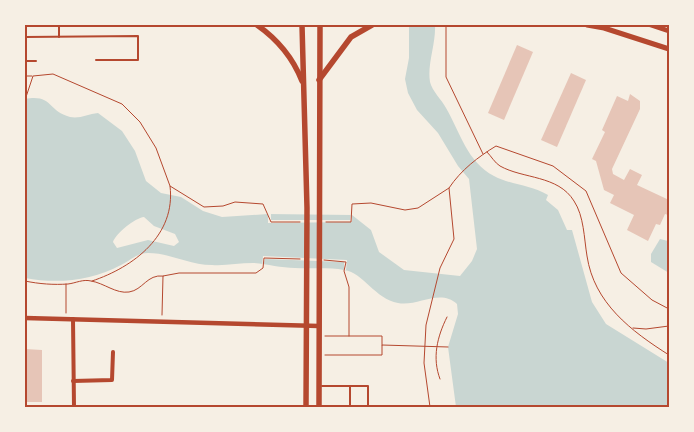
<svg xmlns="http://www.w3.org/2000/svg" width="694" height="432" font-family="Barlow,sans-serif">
<style>
.water{fill:#c9d6d2;fill-rule:evenodd}
.pier{fill:#f6efe4}
.building{fill:#e6c5b7}
.lines{fill:none;stroke-linecap:round;stroke-linejoin:round}
.path{stroke:#b5482f;stroke-width:1}
.service{stroke:#b5482f;stroke-width:2}
.minor{stroke:#b5482f;stroke-width:4}
.tertiary{stroke:#b5482f;stroke-width:4.5}
.secondary{stroke:#b5482f;stroke-width:5}
.primary{stroke:#b5482f;stroke-width:5.5}
.neatline{fill:none;stroke:#b5482f;stroke-width:2}
</style>
<rect width="100%" height="100%" fill="#f6efe4"/>
<g class="water">
<path d="M409 25H435C436 44 427 64 430 82 432 91 442 100 446 108 460 132 467 162 494 176 511 185 531 185 548 195L546 200 558 210 567 230H572L592 302 606 324 669 363V407H456L448 347 458 314 457 304C440 288 417 307 398 303 375 299 364 273 344 270 329 267 311 269 295 268 281 268 267 264 253 263 239 263 225 266 212 265 189 265 170 253 148 253 137 253 131 260 121 265 92 281 57 284 25 278V99C53 94 47 111 70 117 80 119 88 114 98 113L122 131 135 151 146 181 161 193 181 197 203 211 222 217 268 214 352 215 371 230 379 252 404 270 460 276 472 261 477 249 469 179 458 166 438 133 417 110 408 93 405 79 409 58ZM144 217 154 226 175 234 179 242 174 246 148 240 117 248 113 242C116 233 135 218 144 217Z"/>
<path d="M660 239 668 241 669 273 651 262V254Z"/>
</g>
<g class="pier">
<path d="M351 212 352 222 268 223V214H271V220H350Z"/>
<path d="M263 256 347 260 346 270H344V262L265 259 262 268Z"/>
</g>
<g class="building">
<path d="M517 45 533 52 504 120 488 113Z"/>
<path d="M571 73 586 80 557 147 541 140Z"/>
<path d="M630 94 640 101V109L612 169 613 174 624 180 630 169 642 175 637 185 669 200 668 215 665 214 660 225 656 224 648 241 627 230 634 215 610 203 614 195 604 190 596 161 592 159 605 132 602 130 617 96 628 101Z"/>
<path d="M25 349 42 350V402H25Z"/>
</g>
<g class="lines">
<g class="path">
<path d="M446 25V77L483 154"/>
<path d="M25 76H32"/>
<path d="M25 100 33 76 53 74 122 104 140 122 156 148 170 186"/>
<path d="M487 152C491 156 495 163 500 166 523 179 558 175 574 201 584 216 584 238 587 256 594 303 631 331 669 355"/>
<path d="M326 222H351L352 204 371 203 405 210 418 208 449 188"/>
<path d="M324 260 346 262 344 271 349 287V336"/>
<path d="M25 281C39 284 54 285 68 284 76 283 83 279 91 281 104 283 116 294 129 292 143 290 147 274 163 276"/>
<path d="M92 281C134 267 176 235 170 186L204 207 223 206 235 202 263 204 271 222H300"/>
<path d="M66 284V313"/>
<path d="M162 315 163 276 179 273H256L263 268 264 258 300 259"/>
<path d="M633 328 646 329 669 326"/>
<path d="M325 336H382V345"/>
<path d="M325 355H382V345L448 347"/>
<path d="M440 379C432 358 437 337 447 317"/>
<path d="M430 407 424 363 426 325 440 268 454 239 449 188C461 170 478 157 496 146L553 166 586 191 621 273 652 300 669 309"/>
</g>
<g class="service">
<path d="M59 25V37"/>
<path d="M25 37 138 36V60H96"/>
<path d="M25 61H36"/>
<path d="M322 386H368V407"/>
<path d="M350 386V407"/>
</g>
<g class="minor">
<path d="M73 319 74 407"/>
<path d="M73 381 112 380 113 352"/>
</g>
<path class="tertiary" d="M25 318 319 326"/>
<g class="secondary">
<path d="M587 25 604 28 669 49"/>
<path d="M651 25 669 31"/>
</g>
<g class="primary">
<path d="M257 25C277 39 293 58 302 81"/>
<path d="M302 25 307 208 306 407"/>
<path d="M319 80 351 37 372 25"/>
<path d="M319 407 320 25"/>
</g>
</g>
<rect width="694" height="432" fill="none" stroke="#f6efe4" stroke-width="52"/>
<rect x="26" y="26" width="642" height="380" class="neatline"/>
</svg>
